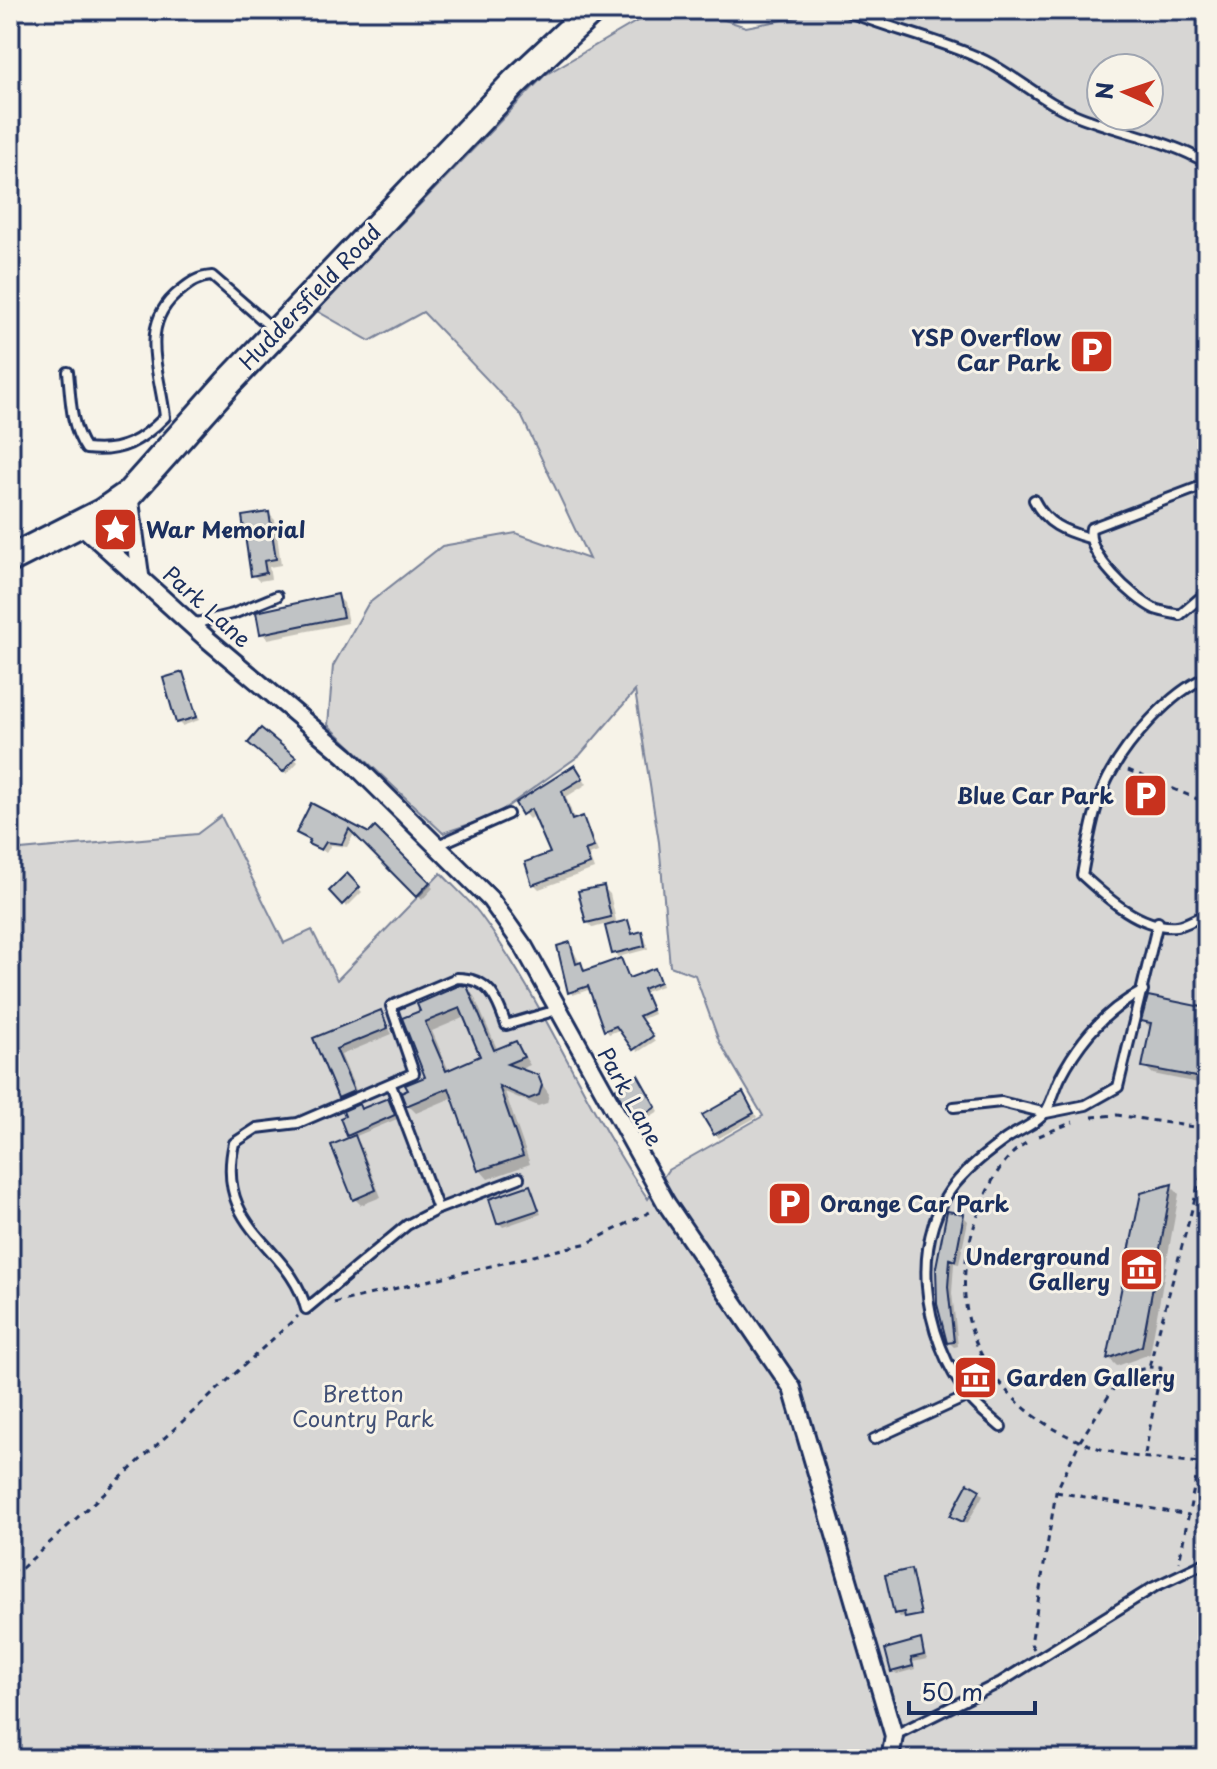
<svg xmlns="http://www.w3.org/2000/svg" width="1217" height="1769" font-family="'Playpen Sans',sans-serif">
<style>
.green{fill:#d7d6d4;stroke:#798299;stroke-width:2;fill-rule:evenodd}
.shadow{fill:#0003;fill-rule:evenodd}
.building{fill:#c0c3c5;stroke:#1b2f5e;stroke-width:2;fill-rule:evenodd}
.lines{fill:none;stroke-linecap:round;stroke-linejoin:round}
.service-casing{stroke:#1b2f5e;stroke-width:14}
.minor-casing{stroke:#1b2f5e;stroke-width:22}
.trunk-casing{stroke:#1b2f5e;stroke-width:32}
.path{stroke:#1b2f5e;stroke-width:3;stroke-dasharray:6 6;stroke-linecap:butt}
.service{stroke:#f7f3e8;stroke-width:8}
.minor{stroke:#f7f3e8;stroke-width:16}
.trunk{stroke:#f7f3e8;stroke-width:26}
.labels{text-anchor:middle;stroke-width:6;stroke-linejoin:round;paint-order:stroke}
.street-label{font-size:22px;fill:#1b2f5e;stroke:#f7f3e8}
.poi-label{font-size:22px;font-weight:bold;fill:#1b2f5e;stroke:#f7f3e8;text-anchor:end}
.park-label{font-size:22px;fill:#415076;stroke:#f7f3e8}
</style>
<rect width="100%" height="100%" fill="#f7f3e8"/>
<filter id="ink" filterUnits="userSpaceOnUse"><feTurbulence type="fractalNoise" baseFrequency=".0125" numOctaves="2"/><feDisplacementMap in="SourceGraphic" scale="16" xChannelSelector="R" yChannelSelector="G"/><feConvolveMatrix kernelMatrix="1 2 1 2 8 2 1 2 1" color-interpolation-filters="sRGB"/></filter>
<g filter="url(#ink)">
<path class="green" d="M656 10H694L746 27 798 17 802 10H1207V1759H10V851L197 834 221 816 284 943 312 930 337 980 441 873C453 886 468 899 479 913 545 1002 585 1108 648 1199L668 1170 763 1116 719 1041 695 975 670 966 659 842 635 691 580 755 494 816 443 833 328 725 333 666 368 604 442 546 516 533 589 559 521 415 423 312 370 341 317 311 545 75ZM1101 68H1149V116H1101Z"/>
<g class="shadow">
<path d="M269 514 275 520 281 565 269 567 271 579 259 581 253 575Z"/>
<path d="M338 597 344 603 348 623 268 639 262 633Z"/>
<path d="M182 674 199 720 182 726 178 722Z"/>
<path d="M254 747 294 758 298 762 287 774Z"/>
<path d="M580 773 587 784 566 797 575 821 582 818 587 824 598 852 589 855 594 869 539 889 534 884 553 854 536 814 529 819 524 813Z"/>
<path d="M311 806 369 835 375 830 433 888 422 900 355 832 347 847 331 845 326 853 298 832Z"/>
<path d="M347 876 362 892 347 907 331 891Z"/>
<path d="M604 888 610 894 617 925 628 922 634 935 641 933 645 937 648 949 618 957 607 924 593 928 587 922Z"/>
<path d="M570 944 585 973 621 960 630 980 654 970 658 973 662 986 645 992 654 1014 640 1020 655 1041 638 1052 621 1029 609 1034 606 1030 591 989 573 995 570 992Z"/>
<path d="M466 988 474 996 498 1051 516 1043 530 1065 519 1070 537 1077 549 1094 547 1103 538 1106 505 1092 530 1164 488 1179 480 1170 454 1097 416 1113 408 1105 427 1078 405 1019ZM465 1017 482 1057 449 1071 432 1031Z"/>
<path d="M1207 1010V1103L1196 1094 1198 1083 1153 1074 1144 1066 1152 1029 1143 1021Z"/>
<path d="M380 1012 392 1034 341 1055 359 1097 346 1103 340 1097 316 1039Z"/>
<path d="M641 1081 659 1111 644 1120 649 1129 643 1132 640 1129Z"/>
<path d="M746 1098 757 1117 719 1138 715 1134Z"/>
<path d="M388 1100 397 1119 354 1137 360 1144 381 1197 361 1205 355 1199 352 1138 349 1134 359 1107 363 1111Z"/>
<path d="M1171 1186 1179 1194 1150 1354 1117 1366 1109 1358 1143 1195Z"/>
<path d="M529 1187 541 1214 503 1227 499 1223Z"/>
<path d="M963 1216 968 1221 959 1264 954 1263 952 1293 958 1346 954 1347 949 1342 938 1267Z"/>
<path d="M979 1491 983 1495 967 1524 956 1519Z"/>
<path d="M910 1571 922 1613 900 1617 896 1613Z"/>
<path d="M920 1641 927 1659 913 1662 915 1669 897 1674 893 1671Z"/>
</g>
<g class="building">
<path d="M269 512 276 559 264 561 266 573 251 576 242 516Z"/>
<path d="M338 594 343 617 260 634 256 612Z"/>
<path d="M183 672 197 717 176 723 163 678Z"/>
<path d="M261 728 296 757 283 772 248 743Z"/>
<path d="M575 765 583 778 562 791 572 820 583 816 594 847 585 850 590 864 532 885 525 862 550 853 531 809 522 815 515 803Z"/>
<path d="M311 803 369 833 375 827 430 882 416 897 349 829 342 844 326 842 321 850 308 844 310 840 296 833Z"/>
<path d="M347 873 360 887 342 905 329 891Z"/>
<path d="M604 886 611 917 586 923 578 891Z"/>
<path d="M628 920 632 934 642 931 645 946 612 954 605 926Z"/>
<path d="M570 942 576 964 581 962 584 971 621 958 629 978 655 968 660 982 643 989 652 1010 639 1016 653 1036 633 1050 616 1026 604 1031 588 986 568 993 557 946Z"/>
<path d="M460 985 467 986 494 1050 516 1041 524 1057 507 1064 538 1075 542 1085 539 1095 529 1099 499 1086 523 1156 478 1171 449 1088 406 1106 401 1093 408 1090 405 1085 425 1077 402 1018 420 1011 417 1004ZM460 1008 480 1056 446 1071 425 1022Z"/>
<path d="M1148 996 1207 1008V1079L1142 1067 1151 1023 1141 1021Z"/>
<path d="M381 1010 388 1028 336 1049 354 1091 338 1098 313 1038Z"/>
<path d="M638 1075 656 1107 642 1116 647 1125 638 1130 615 1089Z"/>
<path d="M743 1092 754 1113 714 1135 702 1115Z"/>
<path d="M388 1098 395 1115 347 1136 340 1118 345 1116 343 1111 359 1104 361 1109Z"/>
<path d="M355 1135 376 1190 353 1200 331 1145Z"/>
<path d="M1172 1184 1142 1346 1107 1359 1141 1193Z"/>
<path d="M530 1185 539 1210 497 1224 489 1199Z"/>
<path d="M947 1211 964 1214 955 1261 950 1259 948 1287 954 1342 947 1343 937 1304 936 1267Z"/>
<path d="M968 1483 980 1490 963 1522 950 1516Z"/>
<path d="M911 1569 921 1615 905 1618 904 1612 894 1614 885 1575Z"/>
<path d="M921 1639 924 1655 911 1658 913 1666 891 1672 885 1649Z"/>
</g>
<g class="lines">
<defs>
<g id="service">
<path d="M844 10C885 27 929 37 970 54 1011 70 1040 102 1081 117 1123 133 1168 140 1207 163"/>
<path d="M68 372C71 400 70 425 86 449 122 453 141 441 165 417 160 371 137 324 180 291 191 282 198 277 212 276L273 329"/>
<path d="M1207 484 1091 528C1085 554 1133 598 1155 609 1163 612 1172 613 1180 615L1207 592"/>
<path d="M1034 500C1046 524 1064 531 1089 538"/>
<path d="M192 624 233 614 277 596"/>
<path d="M1207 677C1170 692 1126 743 1108 778 1093 807 1088 844 1082 875 1106 897 1141 930 1177 926 1186 925 1198 917 1207 914"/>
<path d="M438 845 508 814"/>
<path d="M391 1085 438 1209"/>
<path d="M954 1107 1001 1102 1046 1113 1086 1105 1118 1087 1158 922"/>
<path d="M519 1178 438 1209 407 1225 306 1309C291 1245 214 1231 234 1143L257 1128 298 1123 414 1073 391 1006 457 978C489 978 497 998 506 1025L557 1010"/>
<path d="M1001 1427C991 1418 979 1409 970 1398 922 1338 905 1232 964 1174 976 1161 992 1149 1006 1139 1017 1131 1039 1123 1046 1111 1052 1102 1055 1088 1060 1078 1079 1041 1105 1010 1143 991"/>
<path d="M874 1439 968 1396"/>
<path d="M895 1735 1001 1682 1154 1587 1207 1562"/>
</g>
<g id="minor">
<path d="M129 494 140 575"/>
<path d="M79 523 206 638 346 756 490 899 524 947 666 1203 792 1388 894 1736 890 1759"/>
</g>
<path id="trunk" d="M10 559 103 512 129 494 229 382 515 82 592 10"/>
</defs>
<use href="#service" class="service-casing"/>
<use href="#minor" class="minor-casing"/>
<use href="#trunk" class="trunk-casing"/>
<g class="path">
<path d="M1128 770 1207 803"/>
<path d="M1092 1117 1117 1115 1207 1129"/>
<path d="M1039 1136 1073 1122"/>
<path d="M1026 1143C996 1161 983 1199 973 1230 940 1336 1007 1423 1108 1451 1137 1459 1170 1459 1199 1463L1179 1562"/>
<path d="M334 1303 588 1243 652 1211"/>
<path d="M1145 1454 1161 1368 1149 1367"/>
<path d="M1199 1463 1207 1422"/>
<path d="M1056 1492 1189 1515"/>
<path d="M10 1572 22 1568 298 1316"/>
<path d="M1034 1649 1031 1644 1056 1492 1080 1441 1122 1375 1149 1367 1201 1176 1207 1139"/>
</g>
<use href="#service" class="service"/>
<use href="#minor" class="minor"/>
<use href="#trunk" class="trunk"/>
</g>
</g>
<defs>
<symbol id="parking-square" viewBox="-11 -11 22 22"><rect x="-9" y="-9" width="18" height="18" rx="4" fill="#c8321e" stroke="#f7f3e8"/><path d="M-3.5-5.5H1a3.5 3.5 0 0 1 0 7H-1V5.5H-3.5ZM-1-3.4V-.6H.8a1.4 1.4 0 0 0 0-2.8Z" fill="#fff"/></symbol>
<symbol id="sight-square" viewBox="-11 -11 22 22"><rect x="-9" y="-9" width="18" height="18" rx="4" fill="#c8321e" stroke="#f7f3e8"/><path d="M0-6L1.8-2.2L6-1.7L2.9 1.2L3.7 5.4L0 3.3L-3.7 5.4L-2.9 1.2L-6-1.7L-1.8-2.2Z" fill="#fff"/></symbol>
<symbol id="museum-square" viewBox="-11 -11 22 22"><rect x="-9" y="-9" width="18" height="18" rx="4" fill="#c8321e" stroke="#f7f3e8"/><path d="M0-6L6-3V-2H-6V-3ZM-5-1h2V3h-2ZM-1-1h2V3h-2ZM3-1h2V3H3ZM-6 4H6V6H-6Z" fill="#fff"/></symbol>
</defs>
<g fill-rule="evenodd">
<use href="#parking-square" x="1066" y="326" width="51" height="51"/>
<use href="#sight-square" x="90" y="504" width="51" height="51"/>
<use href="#parking-square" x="1120" y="770" width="51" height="51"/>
<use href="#parking-square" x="764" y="1178" width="51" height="51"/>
<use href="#museum-square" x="1116" y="1244" width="51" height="51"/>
<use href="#museum-square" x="950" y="1352" width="51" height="51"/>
</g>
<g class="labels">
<g class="street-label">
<text transform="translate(310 297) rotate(-46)" y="8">Huddersfield Road</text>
<text transform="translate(207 607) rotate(42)" y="8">Park Lane</text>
<text transform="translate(630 1097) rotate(61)" y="8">Park Lane</text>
</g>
<g class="poi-label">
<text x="1061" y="346">YSP Overflow<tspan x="1061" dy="25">Car Park</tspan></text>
<text x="146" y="538" text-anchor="start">War Memorial</text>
<text x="1114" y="804">Blue Car Park</text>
<text x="820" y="1212" text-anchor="start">Orange Car Park</text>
<text x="1110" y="1265">Underground<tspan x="1110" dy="25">Gallery</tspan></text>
<text x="1006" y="1386" text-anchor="start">Garden Gallery</text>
</g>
<g class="park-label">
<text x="363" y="1402">Bretton<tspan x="363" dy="25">Country Park</tspan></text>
</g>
</g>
<rect width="1217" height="1769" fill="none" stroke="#f7f3e8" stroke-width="40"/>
<rect x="20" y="20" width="1177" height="1729" fill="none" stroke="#1b2f5e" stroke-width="3" filter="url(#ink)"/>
<g transform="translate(1125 92) rotate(273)"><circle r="38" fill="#f7f3e8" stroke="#9fa5b1" stroke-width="2"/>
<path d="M0-6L14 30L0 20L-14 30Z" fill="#c8321e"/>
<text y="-12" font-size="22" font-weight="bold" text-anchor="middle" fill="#1b2f5e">N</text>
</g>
<path d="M909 1701v12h126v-12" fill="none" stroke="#1b2f5e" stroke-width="4"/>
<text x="921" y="1701" font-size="24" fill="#1b2f5e" stroke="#f7f3e8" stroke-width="6" paint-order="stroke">50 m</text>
</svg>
